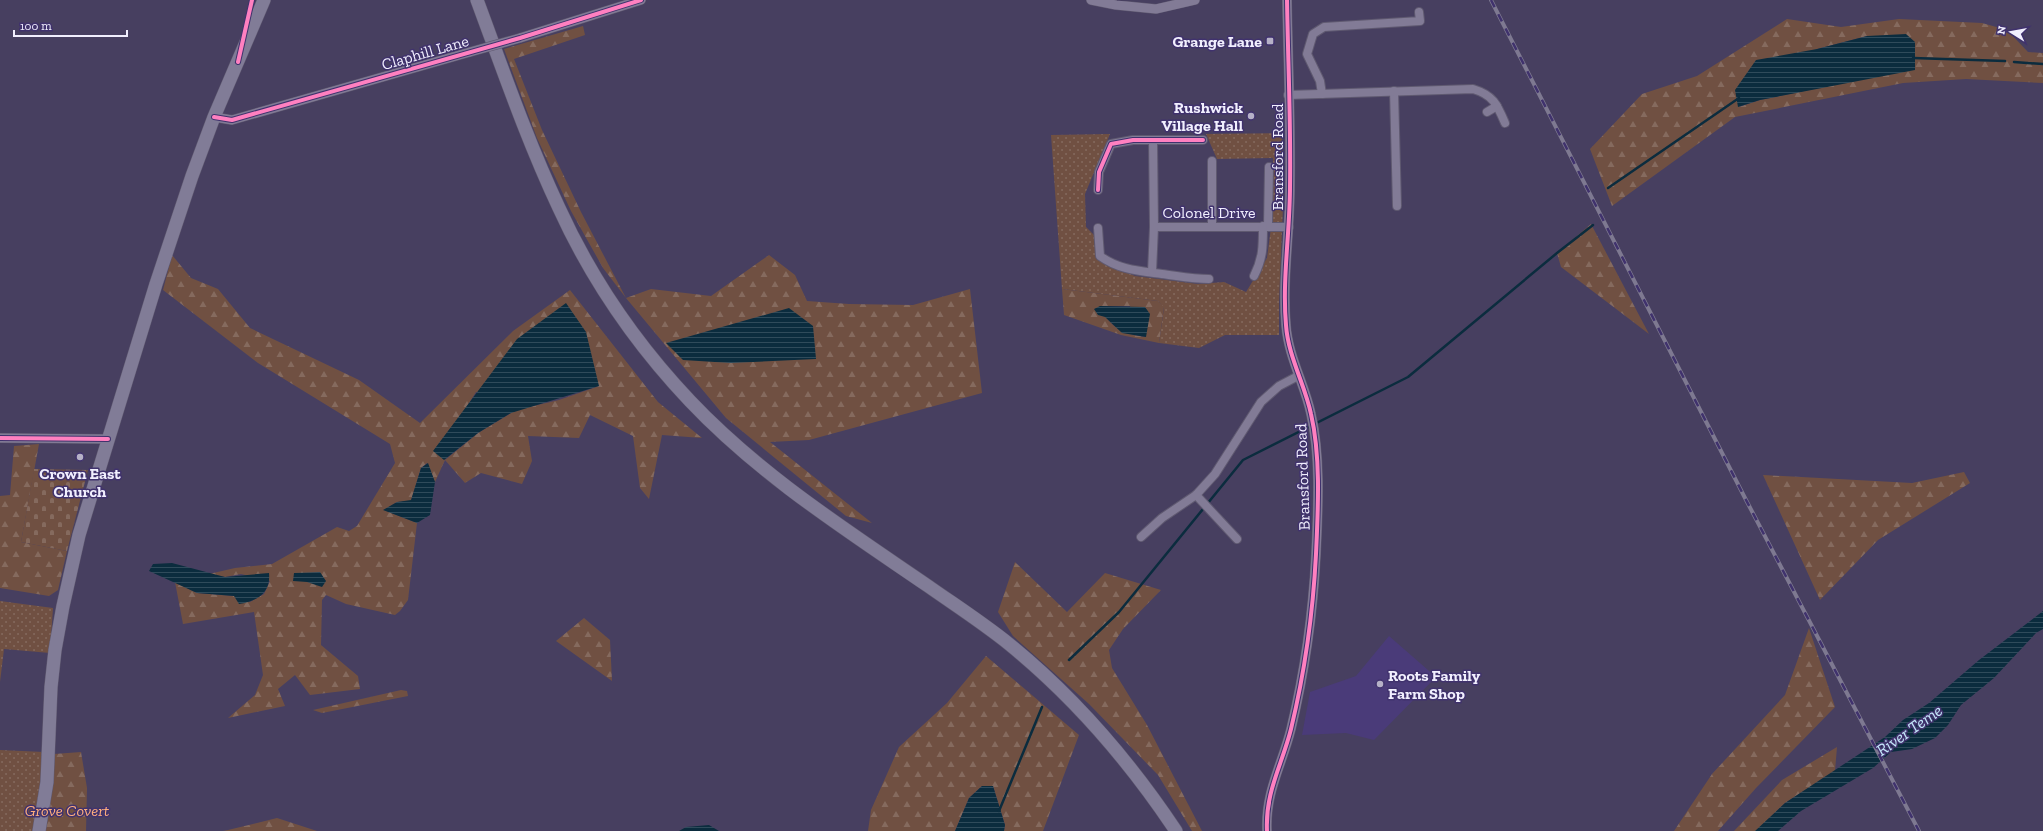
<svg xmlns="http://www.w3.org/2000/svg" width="2043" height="831" font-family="'Zilla Slab',serif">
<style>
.built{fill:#4a3b79}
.green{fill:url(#green-dots)}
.forest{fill:url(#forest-firs);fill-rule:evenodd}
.cemetery{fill:url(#cemetery-stones)}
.water{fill:url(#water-rules)}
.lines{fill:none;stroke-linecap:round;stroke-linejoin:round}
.stream{stroke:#0b2c3e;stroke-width:2.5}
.minor-casing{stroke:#5f5970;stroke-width:10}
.tertiary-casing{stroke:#5f5970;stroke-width:10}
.trunk-casing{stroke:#5f5970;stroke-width:14}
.minor{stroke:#827b96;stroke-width:8}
.tertiary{stroke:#827b96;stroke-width:9}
.trunk{stroke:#817c97;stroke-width:13}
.rail-casing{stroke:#7e7991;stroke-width:4}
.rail{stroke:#40326d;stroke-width:2.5;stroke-dasharray:8;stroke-linecap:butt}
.tertiary-bridge-casing{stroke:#5f5970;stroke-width:10;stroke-linecap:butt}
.tertiary-bridge{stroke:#827b96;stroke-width:9}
.cycleway-casing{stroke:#40326d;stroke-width:6}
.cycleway{stroke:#ff80c0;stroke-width:4}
.poi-dot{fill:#b6b1c7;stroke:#40326d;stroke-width:1.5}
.labels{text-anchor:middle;stroke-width:3;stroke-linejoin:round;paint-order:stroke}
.poi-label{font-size:16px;font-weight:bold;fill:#f1effe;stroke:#40326d;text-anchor:end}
.street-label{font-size:16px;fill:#f1effe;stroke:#40326d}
.park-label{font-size:16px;font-style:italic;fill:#ffaf7d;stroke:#40326d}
.water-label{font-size:17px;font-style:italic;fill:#c3e7fa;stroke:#40326d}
</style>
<defs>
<pattern id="green-dots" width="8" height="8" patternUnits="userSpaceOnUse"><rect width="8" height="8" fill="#705042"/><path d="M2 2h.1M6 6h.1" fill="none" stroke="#856a5e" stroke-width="1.8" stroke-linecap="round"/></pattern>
<pattern id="forest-firs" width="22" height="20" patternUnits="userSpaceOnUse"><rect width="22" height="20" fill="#705042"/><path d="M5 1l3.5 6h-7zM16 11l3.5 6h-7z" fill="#856a5e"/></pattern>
<pattern id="cemetery-stones" width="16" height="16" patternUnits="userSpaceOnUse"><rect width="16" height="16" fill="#705042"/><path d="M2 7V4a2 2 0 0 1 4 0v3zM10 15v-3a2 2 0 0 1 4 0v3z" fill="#856a5e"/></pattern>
<pattern id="water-rules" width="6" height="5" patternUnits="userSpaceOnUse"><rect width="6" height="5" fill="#0b2c3e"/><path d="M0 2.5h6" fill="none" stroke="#2f4b5b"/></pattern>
</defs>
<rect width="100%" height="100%" fill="#473f60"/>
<path class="built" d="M1389 636 1436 677 1374 740 1346 733 1302 735 1310 692 1356 676Z"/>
<g class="green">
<path d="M1282 133 1284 183 1279 302V335H1225L1199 348 1159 343 1164 308 1158 301 1062 289 1051 135 1110 134 1085 194 1086 227 1094 235 1096 259 1135 276 1198 284 1224 282 1246 292 1267 258 1272 220 1273 158 1217 159 1206 134Z"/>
<path d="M0 601 53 608 50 653 4 649 0 682Z"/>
<path d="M0 750 44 752 42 781 34 831H0Z"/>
</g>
<g class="forest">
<path d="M1787 19 1841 27 1899 19 1982 23 2007 30 2028 52 2043 53V83L1966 79 1903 83 1735 117 1612 206 1590 149 1642 94 1697 76ZM1867 36 1839 84 1760 100 1739 107 1817 49Z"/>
<path d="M583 26 585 35 514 59 542 130 581 212 626 298 651 289 711 296 769 255 795 275 807 301 849 304 913 305 970 289 982 393 809 440 770 442 872 523 846 516 726 418 626 298 603 268 571 211 537 138 504 49Z"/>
<path d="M1591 224 1649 334 1561 267 1557 253Z"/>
<path d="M172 255 191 278 218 289 250 328 359 380 420 423 513 331 570 290 658 402 702 438 662 435 649 499 640 488 633 436 590 415 579 438 528 436 532 461 522 484 481 473 465 483 445 460 435 482 427 463 421 468 411 501 397 502 384 510 417 523 408 600 400 611 395 615 346 604 326 595 322 600 321 645 358 676 360 689 310 695 295 675 278 689 285 706 228 718 255 695 263 675 254 612 183 624 175 582 197 593 234 596 250 602 264 594 270 581 241 574 225 577 209 574 235 568 272 564 337 527 349 531 357 526 395 463 390 444 258 363 163 290ZM599 386 559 400 516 410 478 433 445 460 461 416 476 392Z"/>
<path d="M1062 289 1158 301 1164 307 1159 343 1121 335 1064 315ZM1100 306H1130L1146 337C1123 334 1110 328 1100 306Z"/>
<path d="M39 444 21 542 67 551 58 590 49 596 0 588V496L10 495 14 446Z"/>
<path d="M1964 472 1970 483 1878 540 1820 600 1763 475 1912 483Z"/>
<path d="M1015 562 1067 612 1105 573 1161 590 1123 629 1109 650 1112 668 1147 725 1202 831H1192L1158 775 1089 704 1013 636 998 612Z"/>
<path d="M584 618 610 640 612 681 556 641Z"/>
<path d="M1809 628 1835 707 1756 788 1718 831H1674L1712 774 1785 695Z"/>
<path d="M986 656 1079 735 1043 831H1004L1005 825 993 786H982L969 798 955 831H868L871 810 899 747 947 703Z"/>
<path d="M401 690 407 691 408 696 322 713 313 710Z"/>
<path d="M1837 747 1835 771 1785 803 1756 831H1734L1782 780Z"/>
<path d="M81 752 87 788 86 831H42L54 754Z"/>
<path d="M277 818 317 831H223L228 830Z"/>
</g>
<path class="cemetery" d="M34 469 88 470 67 551 21 542Z"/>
<g class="water">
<path d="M1906 34 1915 42V70L1760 100 1738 107 1735 90 1756 60 1817 49 1867 36Z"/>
<path d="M566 303 586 332 599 386 511 413 478 433 444 460 433 451 517 339Z"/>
<path d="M1100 306 1145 307 1150 314 1146 337 1122 333 1105 317 1098 315 1094 309Z"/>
<path d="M789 308 813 326 816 359 731 363 683 360 666 343Z"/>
<path d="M428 463 435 482 430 515 417 523 383 510 397 502 411 500 421 468Z"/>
<path d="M172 563 225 577 269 573C271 593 257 601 239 604L234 596 197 593 149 571 153 564Z"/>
<path d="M320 572 326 581 322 587 307 582 293 581 294 573Z"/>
<path d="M2043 611V629L2036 633 1994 678 1961 705 1948 725 1935 738 1912 749 1891 752 1873 768 1801 811 1778 831H1755L1785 803 1885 737 1903 720 1929 703 1979 660Z"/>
<path d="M982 786H993L1005 825 1004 831H955L969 798Z"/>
<path d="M709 825 719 831H679L686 827Z"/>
</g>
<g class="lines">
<g class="stream">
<path d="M1913 58 2005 61"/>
<path d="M2014 62 2043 64"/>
<path d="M1608 188 1739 98"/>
<path d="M1069 660 1119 612 1243 460 1408 377 1557 253 1593 225"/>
<path d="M999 811 1042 707"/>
</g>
<defs>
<g id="minor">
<path d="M1394 91 1397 206"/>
<path d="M1322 94 1320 81 1307 54 1313 34 1324 27 1420 21 1419 12"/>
<path d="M1288 95 1473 89C1493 95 1497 104 1505 123"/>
<path d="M1487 112 1497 106"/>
<path d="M1212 161V226"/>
<path d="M1098 190 1099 172 1111 144 1133 140H1203"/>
<path d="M1268 226 1269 167"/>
<path d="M1154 227H1289"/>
<path d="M1098 228 1100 256C1119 270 1140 271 1162 274 1178 276 1193 279 1209 279"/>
<path d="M1152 272 1154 227 1153 140"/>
<path d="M1254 276C1263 258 1263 247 1263 226"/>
<path d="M1196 495 1237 539"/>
<path d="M1141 537 1162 518 1196 495 1215 474 1261 402 1279 386 1298 376"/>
</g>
<g id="tertiary">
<path d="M1091 0 1116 5 1156 9 1195 0"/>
<path d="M520 38 641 0"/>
<path d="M214 117 232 120 470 52"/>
<path d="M0 438 108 439"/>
<path d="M1267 831C1265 792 1282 765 1291 729 1305 671 1313 613 1316 554 1318 510 1321 457 1311 414 1305 385 1288 356 1286 325 1282 280 1290 232 1290 186 1291 124 1288 62 1287 0"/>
</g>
<g id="trunk">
<path d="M477 0C503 70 527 140 559 208 591 278 637 345 690 401 760 475 845 529 928 586 955 605 983 623 1009 644 1074 697 1130 762 1176 831"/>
<path d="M39 831 47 782 51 687 55 650 63 606 79 535 156 284 192 176 214 117 264 0"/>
</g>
</defs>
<use href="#minor" class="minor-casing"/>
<use href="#tertiary" class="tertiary-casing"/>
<use href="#trunk" class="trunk-casing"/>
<use href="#minor" class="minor"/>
<use href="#tertiary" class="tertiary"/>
<use href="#trunk" class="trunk"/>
<defs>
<path id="rail" d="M1491 0 1745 498 1919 831"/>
</defs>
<use href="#rail" class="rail-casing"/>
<use href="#rail" class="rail"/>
<defs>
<path id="tertiary-bridge" d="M470 52 520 38"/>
</defs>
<use href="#tertiary-bridge" class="tertiary-bridge-casing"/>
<use href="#tertiary-bridge" class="tertiary-bridge"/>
<defs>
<g id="cycleway">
<path d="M238 62 252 0"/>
<path d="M214 117 232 120 520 38 641 0"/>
<path d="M1098 190 1099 172 1111 144 1133 140H1203"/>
<path d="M0 438 108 439"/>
<path d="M1267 831C1265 792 1282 765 1291 729 1305 671 1313 613 1316 554 1318 510 1321 457 1311 414 1305 385 1288 356 1286 325 1282 280 1290 232 1290 186 1291 124 1288 62 1287 0"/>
</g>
</defs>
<use href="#cycleway" class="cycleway-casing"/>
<use href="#cycleway" class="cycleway"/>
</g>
<g class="poi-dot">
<rect x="1266" y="37" width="8" height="8" rx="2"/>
<circle cx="1251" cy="116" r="4"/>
<circle cx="80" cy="457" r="4"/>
<circle cx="1380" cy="684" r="4"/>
</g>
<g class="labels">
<g class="poi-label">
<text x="1262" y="47">Grange Lane</text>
<text x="1243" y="113">Rushwick<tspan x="1243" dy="18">Village Hall</tspan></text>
<text x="80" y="479" text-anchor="middle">Crown East<tspan x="80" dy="18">Church</tspan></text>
<text x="1388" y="681" text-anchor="start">Roots Family<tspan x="1388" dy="18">Farm Shop</tspan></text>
</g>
<g class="street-label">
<text transform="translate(425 52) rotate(-16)" y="6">Claphill Lane</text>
<text transform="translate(1277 157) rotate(-90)" y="6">Bransford Road</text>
<text x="1209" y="218">Colonel Drive</text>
<text transform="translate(1302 477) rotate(-92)" y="6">Bransford Road</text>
</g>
<g class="park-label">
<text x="67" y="816">Grove Covert</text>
</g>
<g class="water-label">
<text transform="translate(1909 730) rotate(-35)" y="6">River Teme</text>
</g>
</g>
<g transform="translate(2011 32) rotate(281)" stroke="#40326d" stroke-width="3" paint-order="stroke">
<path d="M0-3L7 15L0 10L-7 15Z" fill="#f1effe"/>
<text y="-6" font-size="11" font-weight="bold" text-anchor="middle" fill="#f1effe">N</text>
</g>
<path d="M14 30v6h113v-6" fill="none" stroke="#f1effe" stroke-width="2"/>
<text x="20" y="30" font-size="12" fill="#f1effe" stroke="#40326d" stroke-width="3" paint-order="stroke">100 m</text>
</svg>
